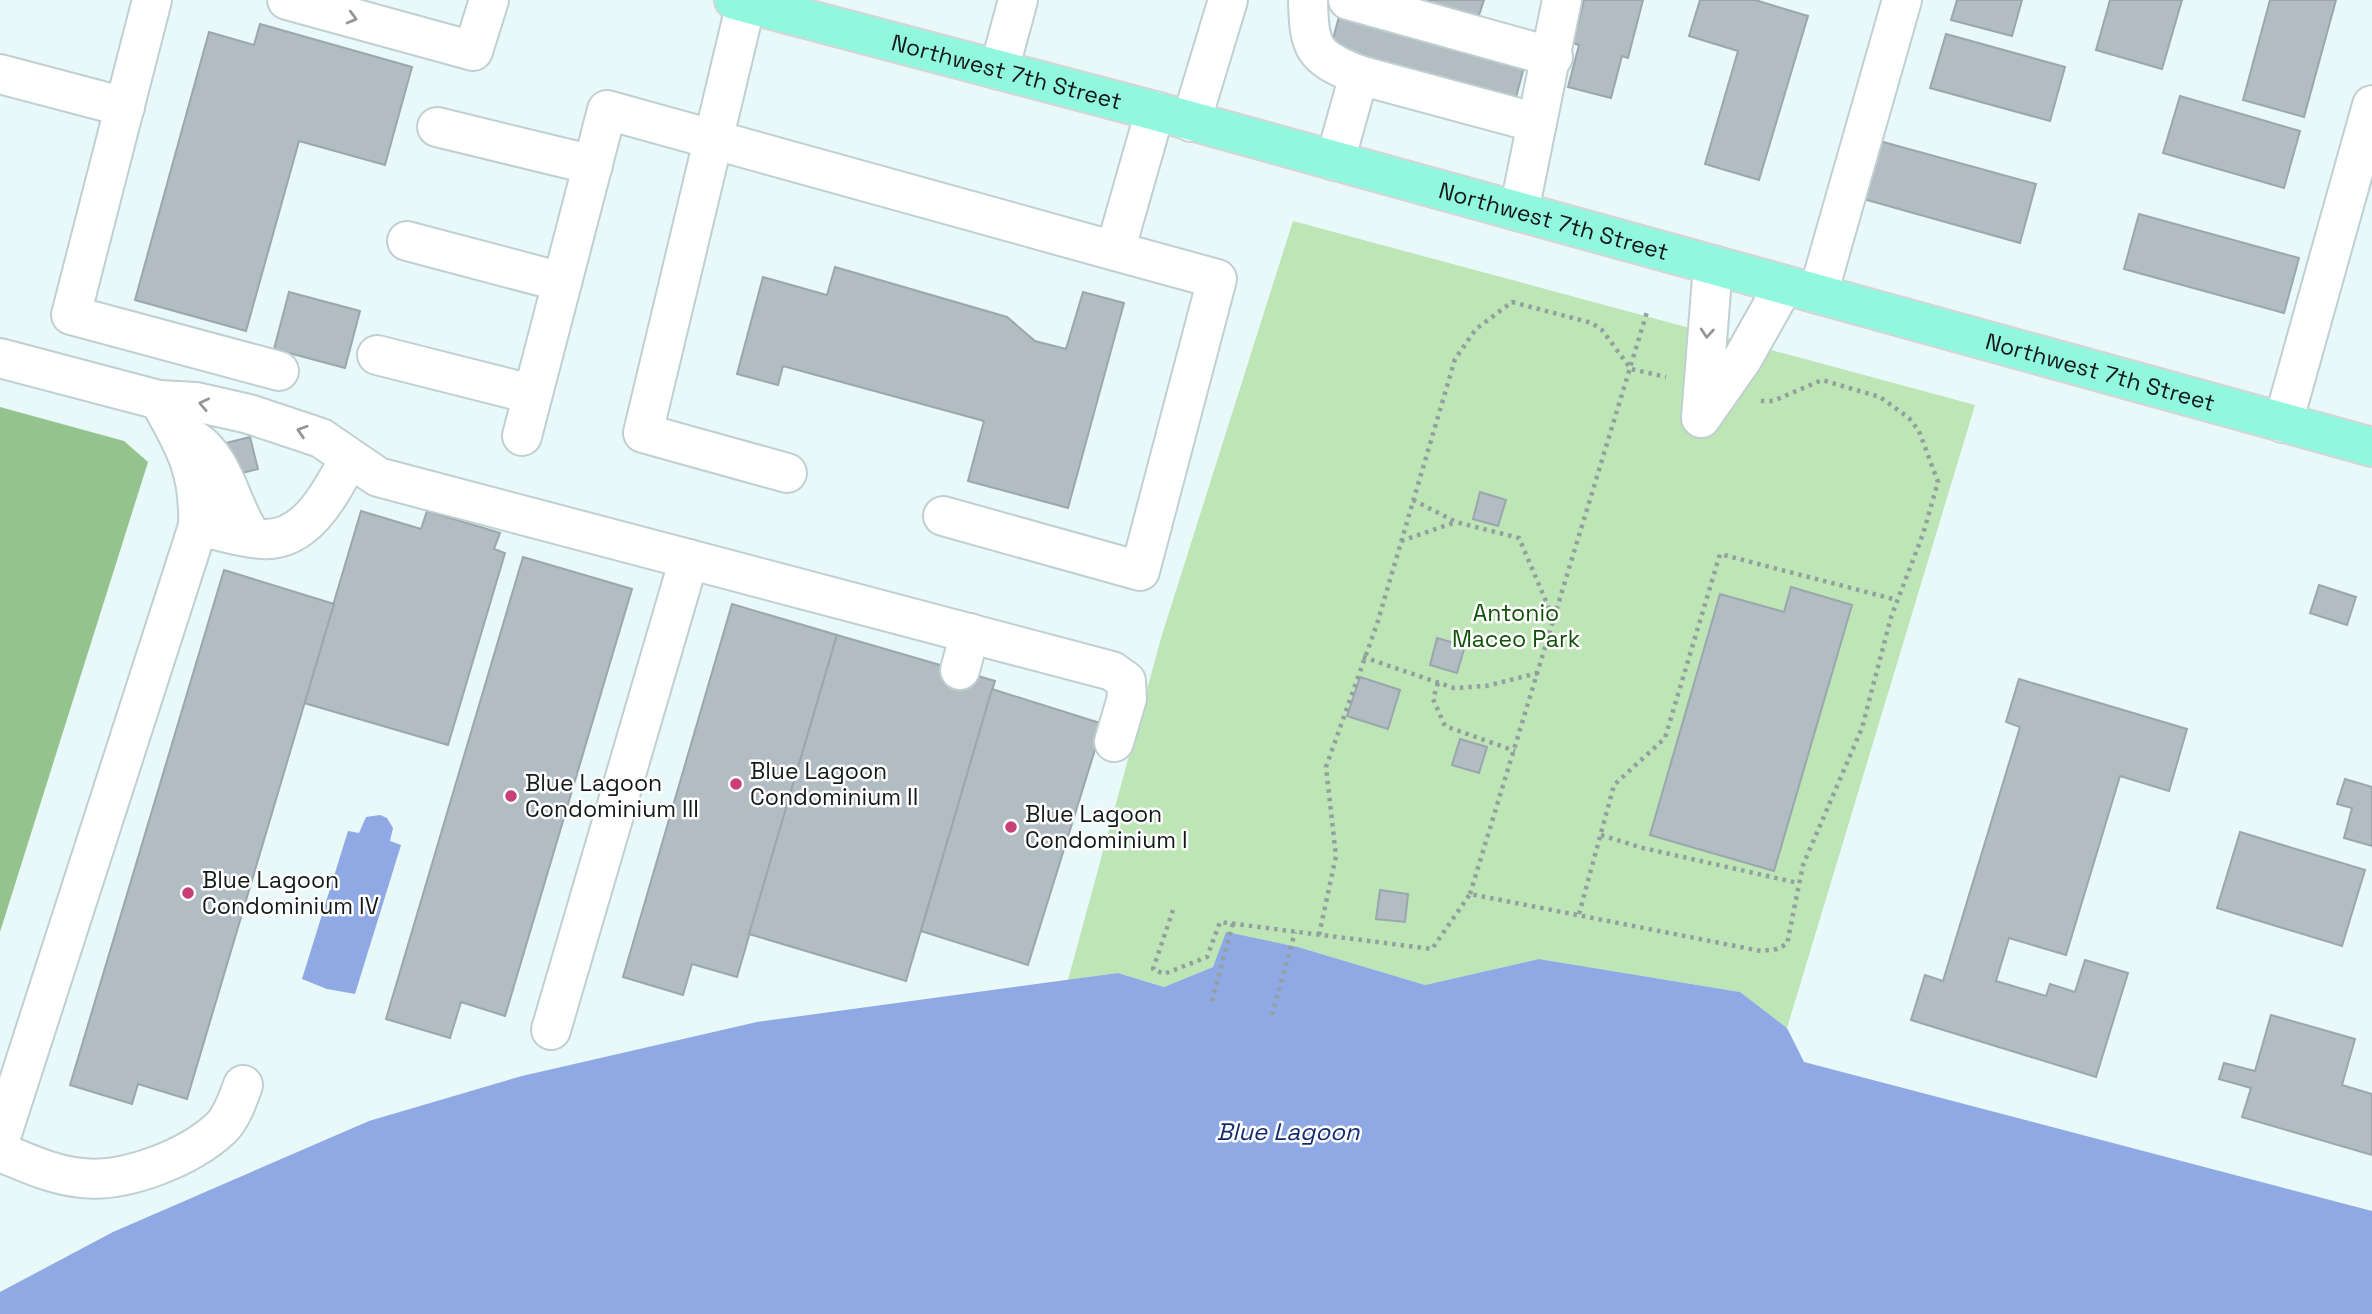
<svg xmlns="http://www.w3.org/2000/svg" width="2372" height="1314" font-family="'Space Grotesk',sans-serif">
<style>
.green{fill:#bde5b6}
.forest{fill:#94c38d}
.water{fill:#8ea9e3}
.building{fill:#b1bcc3;stroke:#9ba6ad;stroke-width:2}
.lines{fill:none;stroke-linecap:round;stroke-linejoin:round}
.minor-casing{stroke:#c0cfd0;stroke-width:42}
.major-casing{stroke:#d5d5d5;stroke-width:42}
.path{stroke:#949fa0;stroke-width:4.5;stroke-dasharray:3.5 5;stroke-linecap:butt}
.minor{stroke:#fff;stroke-width:38}
.major{stroke:#91f8df;stroke-width:38}
.oneway{stroke:#959797}
.poi-dot{fill:#c83f7a;stroke:#fff;stroke-width:2.5}
.labels{text-anchor:middle;stroke-width:5;stroke-linejoin:round;paint-order:stroke}
.street-label{font-size:23px;fill:#131818;stroke:#fff}
.park-label{font-size:23px;fill:#115107;stroke:#fff}
.poi-label{font-size:23px;fill:#131818;stroke:#fff;text-anchor:start}
.water-label{font-size:24px;font-style:italic;fill:#142c6f;stroke:#fff}
</style>
<rect width="100%" height="100%" fill="#e9f8f9"/>
<path class="green" d="M1293 221 1975 405 1787 1028 1740 992 1539 959 1425 985 1298 947 1226 933 1213 967 1164 987 1118 973 1068 980 1161 638Z"/>
<path class="forest" d="M0 407 124 441 148 462 0 932Z"/>
<g class="water">
<path d="M380 815 387 818 393 828 390 841 401 845 355 994 327 989 302 979 348 831 359 833 366 817Z"/>
<path d="M1226 932 1298 947 1425 985 1539 959 1740 992 1787 1028 1804 1062 2372 1211V1314H0V1292L113 1232 369 1121 522 1076 757 1022 1118 973 1164 987 1213 967Z"/>
</g>
<g class="building">
<path d="M1410 0H1484L1478 18Z"/>
<path d="M1584 0H1643L1628 58 1622 56 1611 98 1568 87 1579 45 1573 43Z"/>
<path d="M1700 0H1755L1808 16 1759 180 1705 164 1738 51 1689 36Z"/>
<path d="M1957 0H2022L2012 36 1951 20Z"/>
<path d="M2110 0H2182L2162 69 2096 50Z"/>
<path d="M2270 0H2336L2304 117 2243 100Z"/>
<path d="M1340 13 1525 63 1514 105 1329 54Z"/>
<path d="M260 24 412 67 385 165 299 141 246 331 135 300 209 32 254 45Z"/>
<path d="M1946 34 2065 67 2050 121 1930 88Z"/>
<path d="M2180 96 2300 131 2284 188 2163 153Z"/>
<path d="M1876 140 2036 184 2020 243 1860 198Z"/>
<path d="M2139 214 2299 258 2284 313 2124 269Z"/>
<path d="M835 267 1007 317 1035 341 1066 349 1083 292 1124 303 1068 508 968 481 984 421 783 366 778 385 737 374 763 277 827 295Z"/>
<path d="M289 292 360 311 345 368 274 349Z"/>
<path d="M250 437 258 469 234 475 226 443Z"/>
<path d="M1480 492 1506 500 1498 526 1473 519Z"/>
<path d="M361 511 421 529 427 511 500 533 494 549 505 553 448 745 304 703Z"/>
<path d="M523 557 632 589 505 1016 461 1002 450 1038 386 1019Z"/>
<path d="M224 570 334 604 187 1099 138 1084 132 1104 70 1085Z"/>
<path d="M2319 585 2356 597 2347 625 2310 613Z"/>
<path d="M1791 587 1852 605 1774 871 1650 835 1720 594 1784 612Z"/>
<path d="M732 604 837 635 737 977 692 964 683 995 623 977Z"/>
<path d="M837 635 995 681 906 981 749 934Z"/>
<path d="M1437 638 1465 646 1457 673 1430 665Z"/>
<path d="M1360 677 1400 690 1388 729 1347 716Z"/>
<path d="M2019 679 2187 729 2169 791 2120 776 2066 955 2009 938 1996 981 2046 996 2050 984 2075 992 2085 960 2128 973 2096 1077 1911 1020 1925 975 1943 981 2020 727 2006 722Z"/>
<path d="M992 689 1103 724 1028 965 921 931Z"/>
<path d="M1460 739 1487 747 1479 773 1452 765Z"/>
<path d="M2345 779 2372 787V846L2344 838 2352 808 2337 804Z"/>
<path d="M2240 832 2365 870 2342 946 2217 908Z"/>
<path d="M1380 890 1408 894 1405 922 1376 919Z"/>
<path d="M2271 1015 2355 1039 2342 1085 2372 1094V1155L2242 1117 2251 1088 2219 1079 2224 1063 2255 1071Z"/>
</g>
<g class="lines">
<defs>
<g id="minor">
<path d="M152 0 71 315 279 371"/>
<path d="M287 0 473 51 489 0"/>
<path d="M1308 0C1309 49 1313 57 1359 75"/>
<path d="M1348 0 1553 57"/>
<path d="M746 3 643 433 787 473"/>
<path d="M999 70 1018 0"/>
<path d="M0 74 125 107"/>
<path d="M1191 122 1228 0"/>
<path d="M437 127 593 165"/>
<path d="M1335 161 1359 75 1537 123"/>
<path d="M1519 211 1562 0"/>
<path d="M407 241 562 282"/>
<path d="M1713 265 1701 418 1743 358 1784 285"/>
<path d="M1818 294 1902 0"/>
<path d="M377 355 531 394"/>
<path d="M0 358 159 400 196 402 249 414 321 438 378 477 1112 671 1126 681 1127 698 1114 742"/>
<path d="M2283 423 2372 105"/>
<path d="M522 436 607 110 1115 251 1155 111"/>
<path d="M193 439C226 460 230 506 252 537"/>
<path d="M943 516 1140 571 1217 279 1115 251"/>
<path d="M198 526C219 530 241 538 262 539 307 542 331 492 349 459"/>
<path d="M960 670 970 633"/>
<path d="M551 1030 689 559"/>
<path d="M0 1140 198 526C200 471 185 446 159 400"/>
<path d="M0 1152C27 1163 52 1175 82 1178 125 1183 189 1158 221 1128 232 1117 238 1099 243 1085"/>
</g>
<g id="major">
<path id="s1" d="M734 0 1155 111 2372 447"/>
</g>
</defs>
<use href="#minor" class="minor-casing"/>
<use href="#major" class="major-casing"/>
<g class="path">
<path d="M1413 500 1456 522 1519 538 1554 620"/>
<path d="M1401 541 1456 522"/>
<path d="M1363 657 1454 688 1486 686 1538 673"/>
<path d="M1438 683 1433 699 1445 726 1515 751"/>
<path d="M1601 835 1643 848 1798 883"/>
<path d="M1470 894 1647 312"/>
<path d="M1173 910 1153 969 1164 974 1207 957 1220 922 1432 949 1470 894 1761 951 1777 949 1787 944 1803 865 1862 728 1891 617 1923 534 1938 482 1919 431 1909 418 1880 397 1822 380 1773 401H1759"/>
<path d="M1579 914 1614 785 1665 738 1720 554 1897 600"/>
<path d="M1319 935 1336 856 1326 767 1377 624 1455 359 1476 329 1512 302 1592 323 1602 330 1631 369 1666 377"/>
<path d="M1212 1001 1233 923"/>
<path d="M1272 1015 1295 932"/>
</g>
<use href="#minor" class="minor"/>
<use href="#major" class="major"/>
</g>
<defs><path id="oneway-chevron" d="M-2-3.5L2.5 0L-2 3.5" fill="none" stroke-width="1.6" stroke-linecap="round" stroke-linejoin="round" transform="scale(1.75)"/></defs>
<g class="oneway">
<use href="#oneway-chevron" transform="translate(352 18) rotate(15)"/>
<use href="#oneway-chevron" transform="translate(1707 333) rotate(95)"/>
<use href="#oneway-chevron" transform="translate(204 404) rotate(-168)"/>
<use href="#oneway-chevron" transform="translate(302 431) rotate(-162)"/>
</g>
<g class="poi-dot">
<circle cx="736" cy="784" r="7"/>
<circle cx="511" cy="796" r="7"/>
<circle cx="1011" cy="827" r="7"/>
<circle cx="188" cy="893" r="7"/>
</g>
<g class="labels">
<g class="street-label">
<text dy="8" stroke="none"><textPath href="#s1" startOffset="282">Northwest 7th Street</textPath></text>
<text dy="8" stroke="none"><textPath href="#s1" startOffset="849">Northwest 7th Street</textPath></text>
<text dy="8" stroke="none"><textPath href="#s1" startOffset="1416">Northwest 7th Street</textPath></text>
</g>
<g class="park-label">
<text x="1516" y="621">Antonio<tspan x="1516" dy="26">Maceo Park</tspan></text>
</g>
<g class="poi-label">
<text x="750" y="779">Blue Lagoon<tspan x="750" dy="26">Condominium II</tspan></text>
<text x="525" y="791">Blue Lagoon<tspan x="525" dy="26">Condominium III</tspan></text>
<text x="1025" y="822">Blue Lagoon<tspan x="1025" dy="26">Condominium I</tspan></text>
<text x="202" y="888">Blue Lagoon<tspan x="202" dy="26">Condominium IV</tspan></text>
</g>
<g class="water-label">
<text x="1288" y="1140">Blue Lagoon</text>
</g>
</g>
</svg>
